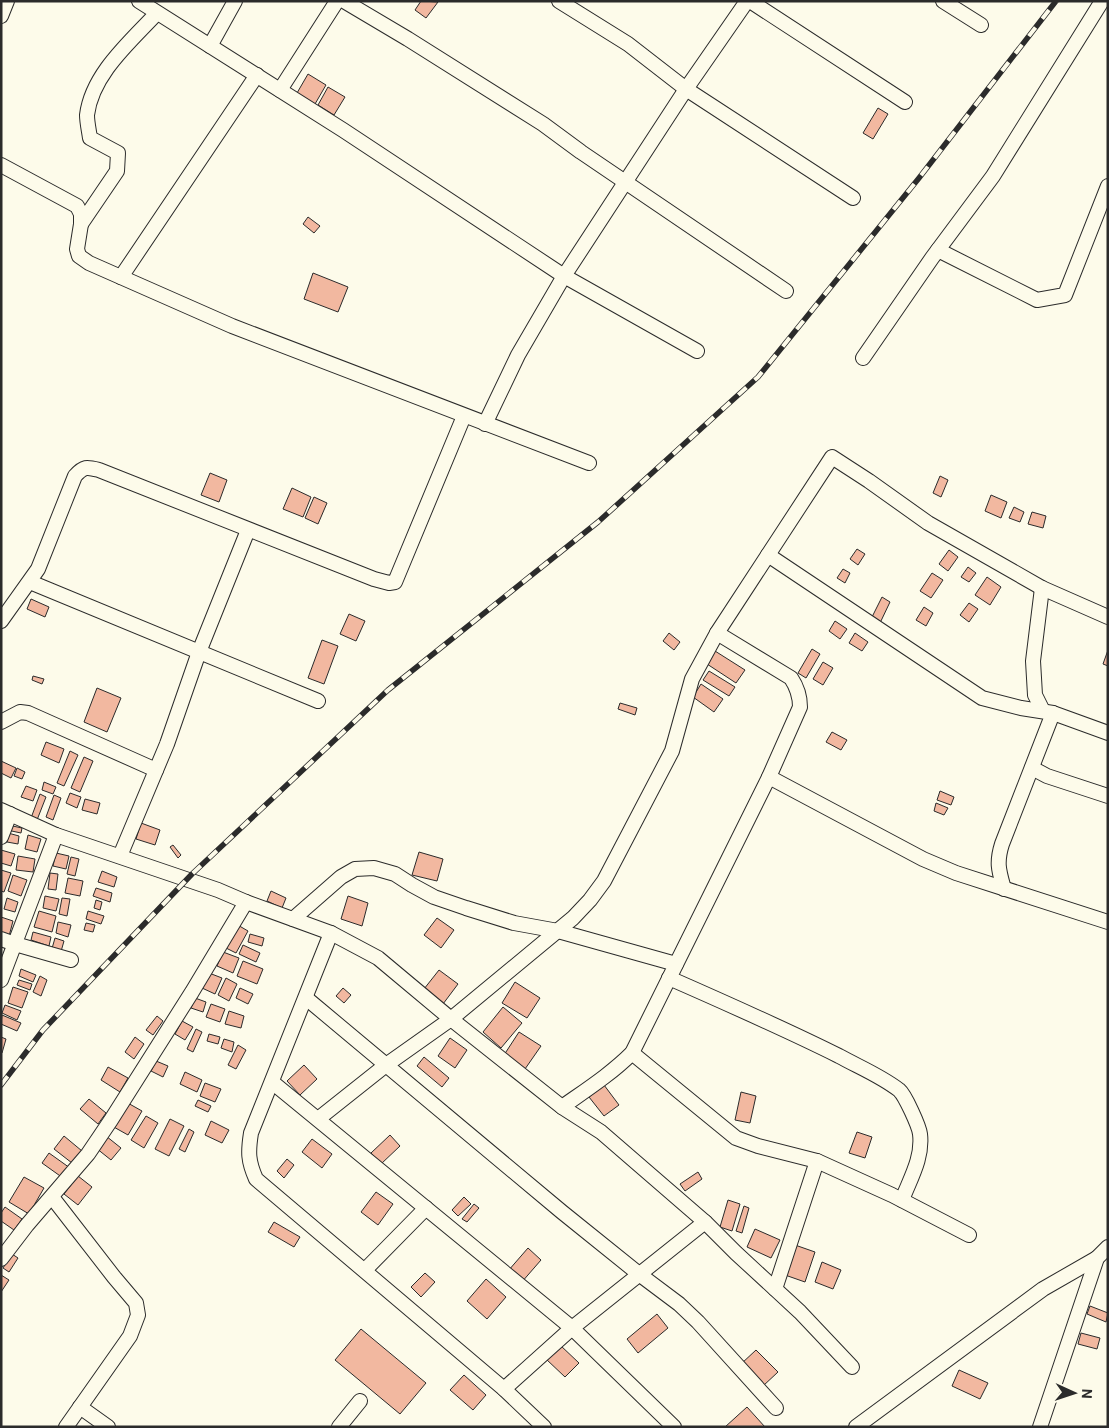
<svg xmlns="http://www.w3.org/2000/svg" width="1109" height="1428" font-family="Roboto,sans-serif">
<style>
.building{fill:#f2b8a0;stroke:#2b2b2b}
.lines{fill:none;stroke-linecap:round;stroke-linejoin:round}
.street-casing{stroke:#2b2b2b;stroke-width:16}
.street{stroke:#fdfbea;stroke-width:14}
.rail-casing{stroke:#2b2b2b;stroke-width:5.5}
.rail{stroke:#fdfbea;stroke-width:4;stroke-dasharray:11;stroke-linecap:butt}
</style>
<rect width="100%" height="100%" fill="#fdfbea"/>
<g class="building">
<path d="M421 1 438 2 426 18 415 10Z"/>
<path d="M308 74 326 85 315 104 297 93Z"/>
<path d="M328 87 345 97 334 115 318 105Z"/>
<path d="M878 108 888 114 873 139 863 133Z"/>
<path d="M308 217 320 226 314 233 303 224Z"/>
<path d="M313 273 348 287 338 312 304 299Z"/>
<path d="M210 473 227 480 219 502 201 495Z"/>
<path d="M940 476 948 480 941 497 933 493Z"/>
<path d="M292 488 311 497 303 517 283 509Z"/>
<path d="M991 495 1007 502 1001 518 985 511Z"/>
<path d="M314 497 327 503 318 524 305 518Z"/>
<path d="M1014 507 1024 512 1020 522 1009 518Z"/>
<path d="M1032 512 1046 516 1043 528 1028 524Z"/>
<path d="M857 549 865 554 858 565 850 559Z"/>
<path d="M949 550 958 557 948 571 939 564Z"/>
<path d="M968 567 976 573 969 582 961 577Z"/>
<path d="M843 569 850 573 845 583 837 578Z"/>
<path d="M932 573 943 580 931 598 920 591Z"/>
<path d="M987 577 1001 587 990 605 975 595Z"/>
<path d="M882 597 890 602 880 623 871 619Z"/>
<path d="M31 599 49 607 45 617 27 609Z"/>
<path d="M969 603 978 609 969 622 960 615Z"/>
<path d="M924 607 933 613 926 626 916 620Z"/>
<path d="M349 614 365 621 356 641 340 634Z"/>
<path d="M835 621 847 629 840 639 829 631Z"/>
<path d="M669 633 680 642 674 650 663 641Z"/>
<path d="M855 633 868 642 862 651 849 643Z"/>
<path d="M322 640 338 646 324 684 308 678Z"/>
<path d="M812 649 820 654 806 678 798 673Z"/>
<path d="M1108 650V666L1103 664Z"/>
<path d="M715 651 745 670 736 683 707 664Z"/>
<path d="M823 662 833 668 823 685 813 679Z"/>
<path d="M709 671 735 687 729 696 703 680Z"/>
<path d="M33 676 44 679 42 684 32 680Z"/>
<path d="M701 684 723 699 714 712 693 697Z"/>
<path d="M97 688 121 698 107 732 84 722Z"/>
<path d="M620 703 637 708 635 715 618 709Z"/>
<path d="M832 732 847 740 841 750 826 742Z"/>
<path d="M46 742 64 749 59 763 41 755Z"/>
<path d="M70 751 78 755 64 786 57 783Z"/>
<path d="M84 757 93 761 80 792 71 788Z"/>
<path d="M1 761 16 768 11 778 1 773Z"/>
<path d="M17 768 25 772 22 779 14 776Z"/>
<path d="M44 782 56 787 53 794 42 790Z"/>
<path d="M26 786 37 790 33 801 21 797Z"/>
<path d="M940 791 954 797 951 805 937 800Z"/>
<path d="M70 793 81 797 77 808 66 803Z"/>
<path d="M40 794 46 797 37 820 31 818Z"/>
<path d="M54 795 61 798 53 820 46 817Z"/>
<path d="M85 799 100 803 97 814 82 810Z"/>
<path d="M936 803 948 808 944 815 934 811Z"/>
<path d="M141 823 160 830 155 845 136 839Z"/>
<path d="M8 825 22 828 21 833 7 830Z"/>
<path d="M8 833 19 836 18 844 7 842Z"/>
<path d="M28 835 41 839 37 852 25 849Z"/>
<path d="M173 845 181 855 178 858 170 847Z"/>
<path d="M1 850 15 854 11 866 1 863Z"/>
<path d="M419 852 443 859 437 881 412 875Z"/>
<path d="M56 853 69 856 66 869 53 866Z"/>
<path d="M18 856 35 859 33 872 16 870Z"/>
<path d="M71 857 79 859 75 876 67 874Z"/>
<path d="M1 870 11 873 4 892 1 891Z"/>
<path d="M102 871 117 877 114 887 98 882Z"/>
<path d="M50 873 58 874 56 890 48 889Z"/>
<path d="M13 875 27 880 21 896 8 891Z"/>
<path d="M68 878 83 881 80 896 65 893Z"/>
<path d="M96 888 112 893 110 902 93 896Z"/>
<path d="M271 891 286 898 282 908 267 901Z"/>
<path d="M45 896 59 899 56 911 43 908Z"/>
<path d="M348 896 368 903 362 926 341 919Z"/>
<path d="M7 898 18 902 15 912 4 909Z"/>
<path d="M62 898 70 899 67 916 59 914Z"/>
<path d="M96 900 102 902 100 910 94 908Z"/>
<path d="M39 911 56 916 52 932 34 927Z"/>
<path d="M88 911 104 916 101 924 86 919Z"/>
<path d="M1 917 13 921 8 940 1 939Z"/>
<path d="M437 918 454 930 441 948 424 935Z"/>
<path d="M58 922 71 925 68 937 56 933Z"/>
<path d="M86 923 95 925 93 932 84 930Z"/>
<path d="M236 924 248 931 236 953 224 947Z"/>
<path d="M33 932 51 937 49 946 31 940Z"/>
<path d="M250 934 264 938 262 946 248 942Z"/>
<path d="M55 938 64 941 60 955 51 952Z"/>
<path d="M243 945 260 953 256 962 239 954Z"/>
<path d="M223 952 239 958 233 973 217 966Z"/>
<path d="M243 961 263 969 257 984 237 976Z"/>
<path d="M21 969 36 975 33 982 19 976Z"/>
<path d="M439 970 458 984 443 1004 424 989Z"/>
<path d="M209 973 222 978 215 994 202 988Z"/>
<path d="M40 976 47 980 41 996 33 992Z"/>
<path d="M226 978 237 984 229 1001 218 995Z"/>
<path d="M19 980 32 984 30 990 17 985Z"/>
<path d="M515 982 540 998 527 1018 502 1003Z"/>
<path d="M13 987 28 992 22 1008 8 1003Z"/>
<path d="M240 988 253 994 248 1004 236 998Z"/>
<path d="M343 988 351 995 344 1003 336 996Z"/>
<path d="M195 998 206 1002 203 1012 191 1008Z"/>
<path d="M211 1004 225 1009 220 1022 206 1017Z"/>
<path d="M5 1005 21 1011 17 1020 2 1013Z"/>
<path d="M503 1007 522 1023 501 1048 483 1032Z"/>
<path d="M229 1011 244 1016 241 1028 225 1024Z"/>
<path d="M2 1015 21 1023 17 1031 1 1024Z"/>
<path d="M157 1016 163 1021 153 1035 146 1030Z"/>
<path d="M182 1021 193 1027 185 1040 175 1034Z"/>
<path d="M196 1029 202 1032 193 1052 187 1049Z"/>
<path d="M519 1032 541 1046 525 1069 504 1055Z"/>
<path d="M209 1034 220 1037 218 1044 207 1041Z"/>
<path d="M1 1037 6 1039 2 1053 1 1052Z"/>
<path d="M135 1037 144 1044 134 1059 125 1052Z"/>
<path d="M450 1038 467 1050 455 1068 438 1056Z"/>
<path d="M224 1039 234 1042 232 1052 221 1048Z"/>
<path d="M238 1045 246 1050 236 1069 228 1065Z"/>
<path d="M424 1057 449 1078 442 1087 417 1066Z"/>
<path d="M156 1061 168 1066 163 1077 151 1071Z"/>
<path d="M304 1065 317 1079 300 1095 287 1081Z"/>
<path d="M108 1067 128 1078 120 1092 101 1080Z"/>
<path d="M185 1072 202 1080 197 1092 180 1084Z"/>
<path d="M205 1083 221 1089 215 1102 200 1096Z"/>
<path d="M604 1085 619 1105 604 1116 589 1097Z"/>
<path d="M741 1092 756 1096 750 1123 735 1120Z"/>
<path d="M89 1099 106 1113 98 1124 80 1109Z"/>
<path d="M198 1100 211 1106 208 1112 195 1106Z"/>
<path d="M126 1102 142 1111 128 1135 112 1126Z"/>
<path d="M146 1116 158 1123 144 1148 131 1140Z"/>
<path d="M170 1119 184 1126 169 1156 155 1149Z"/>
<path d="M211 1121 229 1130 222 1143 205 1135Z"/>
<path d="M189 1129 194 1132 185 1152 179 1149Z"/>
<path d="M857 1132 872 1137 865 1158 849 1153Z"/>
<path d="M390 1135 400 1146 381 1164 371 1153Z"/>
<path d="M64 1136 82 1151 72 1163 54 1149Z"/>
<path d="M106 1136 121 1148 111 1160 96 1148Z"/>
<path d="M312 1139 332 1154 322 1168 302 1152Z"/>
<path d="M49 1153 70 1168 63 1178 42 1163Z"/>
<path d="M287 1159 294 1165 284 1178 277 1171Z"/>
<path d="M698 1172 702 1179 685 1191 680 1184Z"/>
<path d="M78 1176 92 1187 78 1205 64 1194Z"/>
<path d="M24 1177 44 1188 29 1214 9 1202Z"/>
<path d="M376 1192 393 1204 378 1225 361 1212Z"/>
<path d="M464 1197 471 1204 458 1216 452 1210Z"/>
<path d="M728 1200 740 1204 732 1231 720 1227Z"/>
<path d="M474 1204 479 1208 467 1222 462 1219Z"/>
<path d="M744 1206 749 1208 742 1233 736 1231Z"/>
<path d="M5 1207 22 1219 14 1230 1 1221V1213Z"/>
<path d="M274 1222 300 1237 294 1247 268 1232Z"/>
<path d="M755 1229 780 1240 771 1258 747 1247Z"/>
<path d="M795 1245 815 1252 805 1282 785 1275Z"/>
<path d="M528 1248 541 1260 521 1283 508 1271Z"/>
<path d="M12 1254 18 1258 9 1272 3 1268Z"/>
<path d="M822 1262 841 1270 833 1289 815 1282Z"/>
<path d="M425 1273 435 1282 421 1297 411 1287Z"/>
<path d="M1 1275 9 1280 1 1292Z"/>
<path d="M486 1279 506 1297 487 1319 467 1301Z"/>
<path d="M1090 1306 1108 1313 1106 1322 1087 1314Z"/>
<path d="M657 1314 668 1328 638 1353 627 1339Z"/>
<path d="M361 1329 426 1383 400 1414 335 1360Z"/>
<path d="M1081 1333 1100 1338 1097 1349 1078 1344Z"/>
<path d="M560 1345 579 1363 565 1377 546 1359Z"/>
<path d="M756 1350 778 1372 763 1386 741 1364Z"/>
<path d="M959 1370 988 1383 980 1399 952 1386Z"/>
<path d="M464 1375 486 1395 473 1410 450 1390Z"/>
<path d="M747 1407 765 1427H725Z"/>
</g>
<g class="lines">
<defs>
<g id="street">
<path d="M139 1 343 130 564 276 697 351"/>
<path d="M344 1 408 39 543 124 581 152 786 291"/>
<path d="M559 1 628 44 686 89 853 198"/>
<path d="M750 1 905 102"/>
<path d="M943 1 981 25"/>
<path d="M1 16 7 1"/>
<path d="M210 46 235 1"/>
<path d="M280 90 337 1"/>
<path d="M1 165 77 206 81 214V224L77 249 79 256 89 263 232 326 589 463"/>
<path d="M81 224 117 171 118 153 90 138C89 131 87 122 87 115 92 74 130 42 157 13"/>
<path d="M938 250 1037 300 1065 295 1108 186"/>
<path d="M121 277 257 75"/>
<path d="M863 358 932 258 993 176 1102 1"/>
<path d="M485 424 518 355 564 276 686 89 747 1"/>
<path d="M768 555 982 698 1021 708 1053 713 1108 733"/>
<path d="M30 582 318 701"/>
<path d="M1042 588 1033 661 1035 695 1043 711"/>
<path d="M1 621 38 569 75 476C84 466 87 467 99 470L374 579 389 583 395 582 464 416"/>
<path d="M1 722 20 712 28 713 156 770"/>
<path d="M1032 768 1047 776 1108 796"/>
<path d="M769 777 923 859 956 873 1108 922"/>
<path d="M1 810 56 835 218 890 246 902 331 933 378 958 451 1019 562 1107 601 1132 705 1222 736 1253 800 1312 852 1367"/>
<path d="M1 837 10 814"/>
<path d="M120 856 167 744 199 652 248 530"/>
<path d="M1004 889C999 871 996 863 1002 844L1053 713"/>
<path d="M293 919 341 877 355 869 374 868 395 874 412 885 434 897 466 908 514 923 558 931 676 964"/>
<path d="M331 933 251 1133C248 1152 248 1161 256 1179L504 1389 544 1427"/>
<path d="M1 939 15 944 71 960"/>
<path d="M669 978C726 1003 783 1028 839 1056 859 1067 881 1076 899 1090 905 1095 919 1126 920 1134 923 1158 910 1179 902 1200"/>
<path d="M1 980 56 835"/>
<path d="M306 998 562 1212 639 1274 679 1304 698 1322 776 1408"/>
<path d="M632 1053 736 1138 758 1146 817 1161 892 1195 969 1235"/>
<path d="M272 1082 572 1328 674 1427"/>
<path d="M562 1107C586 1090 611 1074 632 1053L769 777 800 707C800 695 797 687 791 678L717 633"/>
<path d="M318 1119 386 1065 451 1019 573 918 590 900 604 881 672 751 692 679 717 633 832 457 869 481 928 523 1042 588 1108 617"/>
<path d="M52 1197 114 1277 136 1303 138 1315 130 1336 66 1427"/>
<path d="M1 1259 27 1225 88 1154 111 1120 192 992 246 902"/>
<path d="M365 1270 426 1208"/>
<path d="M775 1289 817 1161"/>
<path d="M504 1389 572 1328 705 1222"/>
<path d="M80 1407 108 1427"/>
<path d="M339 1427 360 1401"/>
<path d="M856 1427 1043 1289 1097 1258"/>
<path d="M1040 1427 1097 1258 1108 1247"/>
</g>
</defs>
<use href="#street" class="street-casing"/>
<use href="#street" class="street"/>
<defs>
<path id="rail" d="M1 1085 43 1030 192 874 388 690 598 522 758 377 919 178 1056 1"/>
</defs>
<use href="#rail" class="rail-casing"/>
<use href="#rail" class="rail"/>
</g>
<rect width="1109" height="1428" fill="none" stroke="#2b2b2b" stroke-width="5"/>
<g transform="translate(1074 1393) rotate(93)" stroke="#fdfbea" stroke-width="4" paint-order="stroke">
<path d="M0-4L9 19L0 12L-9 19Z" fill="#2b2b2b"/>
<text y="-8" font-size="14" font-weight="bold" text-anchor="middle" fill="#2b2b2b">N</text>
</g>
</svg>
